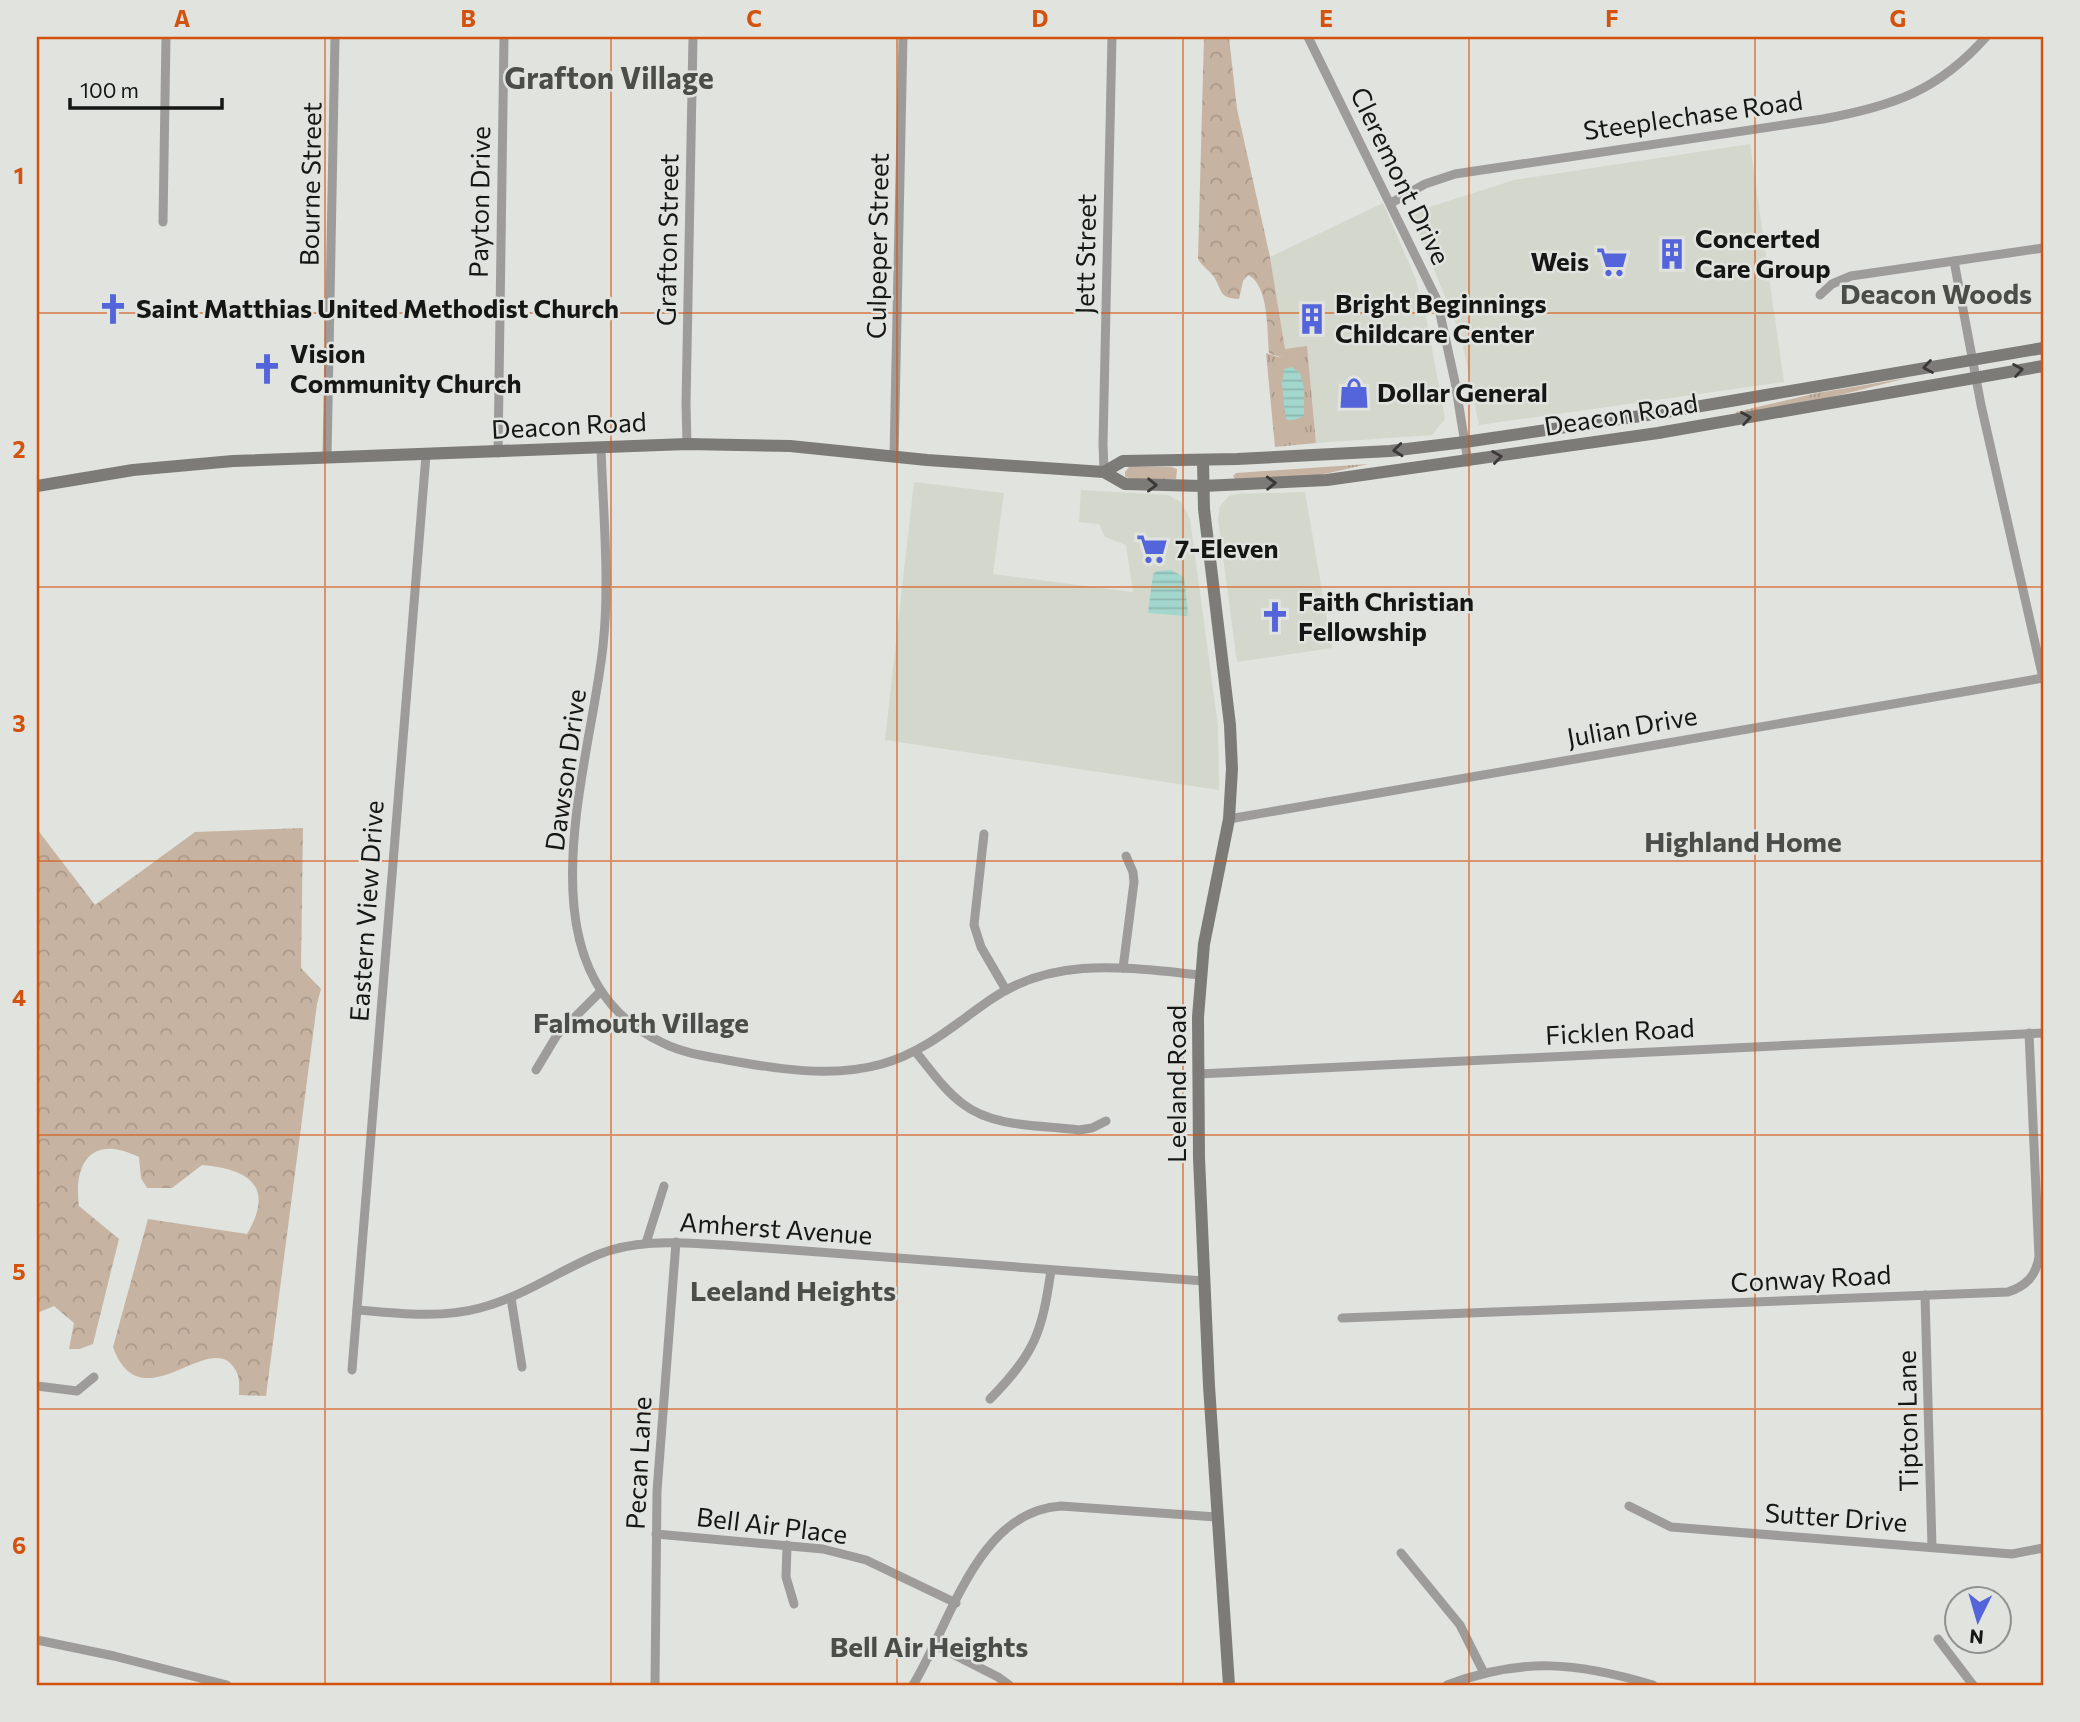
<svg xmlns="http://www.w3.org/2000/svg" width="2080" height="1722" font-family="Commissioner,sans-serif">
<style>
.built{fill:#d3d7cc}
.grass{fill:url(#grass-tufts)}
.forest{fill:url(#forest-crowns)}
.water{fill:url(#water-rules)}
.lines{fill:none;stroke-linecap:round;stroke-linejoin:round}
.minor{stroke:#9d9c9b;stroke-width:9}
.secondary{stroke:#7c7b78;stroke-width:12}
.oneway{stroke:#3a3938}
.grid{fill:none;stroke:#d3520d;stroke-width:2;stroke-opacity:0.55}
.labels{text-anchor:middle;stroke-width:5;stroke-linejoin:round;paint-order:stroke}
.street-label{font-size:26px;fill:#161615;stroke:#e1e3df}
.poi-label{font-size:26px;font-weight:bold;fill:#161615;stroke:#e1e3df;text-anchor:start}
.neighbourhood-label{font-size:28px;font-weight:bold;fill:#4b4d49;stroke:#e1e3df}
.quarter-label{font-size:30px;font-weight:bold;fill:#4b4d49;stroke:#e1e3df}
.neatline{fill:none;stroke:#d3520d;stroke-width:2.5}
.grid-label{font-size:23px;text-anchor:middle;font-weight:bold;fill:#d3520d}
</style>
<defs>
<pattern id="grass-tufts" width="24" height="20" patternUnits="userSpaceOnUse" patternTransform="scale(1.75)"><rect width="24" height="20" fill="#c7b3a1"/><path d="M3 7l-1-3M5 7V3M7 7l1-3M15 17l-1-3M17 17v-4M19 17l1-3" fill="none" stroke="#aa998a"/></pattern>
<pattern id="forest-crowns" width="20" height="18" patternUnits="userSpaceOnUse" patternTransform="scale(1.75)"><rect width="20" height="18" fill="#c7b3a1"/><path d="M2 6a3 3 0 1 1 6 0M12 15a3 3 0 1 1 6 0" fill="none" stroke="#aa998a"/></pattern>
<pattern id="water-rules" width="6" height="5" patternUnits="userSpaceOnUse" patternTransform="scale(1.75)"><rect width="6" height="5" fill="#a3d7ce"/><path d="M0 2.5h6" fill="none" stroke="#8cb8b0"/></pattern>
</defs>
<rect width="100%" height="100%" fill="#e1e3df"/>
<g class="built">
<path d="M1750 144 1784 382 1479 425 1461 336 1411 213 1514 180Z"/>
<path d="M1383 203 1415 277 1427 322 1445 419 1432 435 1316 443 1307 347 1285 349 1270 257Z"/>
<path d="M914 482 1004 493 993 574 1133 592 1126 545 1105 537 1099 524 1079 522 1081 490 1168 495 1181 502 1190 519 1218 726 1219 790 885 740Z"/>
<path d="M1305 492 1332 648 1237 662 1218 519 1220 506 1229 496 1235 494Z"/>
</g>
<g class="grass">
<path d="M1307 346 1316 443 1275 447 1266 353 1278 357 1292 354V348Z"/>
<path d="M1907 378 1820 400 1736 414V412L1817 393Z"/>
<path d="M1368 464 1316 476 1235 479 1233 476 1236 473Z"/>
<path d="M1129 467H1171L1177 469 1176 479H1129L1125 476V472Z"/>
</g>
<g class="forest">
<path d="M1204 37H1229L1237 109 1270 257 1285 349 1292 348V354C1283 358 1278 357 1269 353 1267 331 1269 285 1248 275L1243 281 1239 299C1218 298 1223 291 1214 277 1210 271 1202 266 1198 259Z"/>
<path d="M303 828 301 968 321 989 317 1004 266 1396 239 1395C239 1388 240 1379 237 1373 214 1321 142 1427 113 1347L148 1219 247 1234C276 1185 247 1169 202 1165L172 1188H147L141 1178 139 1157C93 1134 73 1161 79 1206L119 1239 93 1344 80 1349H69L74 1323 54 1306 37 1313V829L95 905 195 832Z"/>
</g>
<g class="water">
<path d="M1292 367 1300 373 1304 388V416L1294 420H1287L1285 415 1282 383 1284 369Z"/>
<path d="M1171 570 1184 577 1188 613 1187 616 1148 613 1153 574 1157 571Z"/>
</g>
<g class="lines">
<g class="minor">
<path d="M1308 37 1437 300 1455 382 1468 462"/>
<path d="M1391 203 1425 184 1455 174 1823 119C1893 106 1938 91 1986 37"/>
<path d="M163 222 166 37"/>
<path d="M1954 261 1981 405 2043 678"/>
<path d="M1820 295 1832 284 1851 276 2043 248"/>
<path d="M687 444 686 404 693 37"/>
<path d="M601 447C603 513 610 581 603 646 590 769 515 974 663 1043 683 1053 705 1056 727 1060 777 1069 832 1078 882 1064 925 1052 955 1024 990 1000 1054 955 1129 968 1201 975"/>
<path d="M498 453 504 37"/>
<path d="M894 456 903 37"/>
<path d="M327 458 335 37"/>
<path d="M1104 472 1103 444 1112 37"/>
<path d="M1229 819 2043 678"/>
<path d="M984 834 974 925 981 947 1006 990"/>
<path d="M1123 968 1134 882 1133 872 1126 856"/>
<path d="M915 1051C930 1069 944 1090 963 1104 994 1128 1042 1125 1079 1130L1092 1128 1106 1121"/>
<path d="M536 1070 557 1035 600 992"/>
<path d="M1198 1074 2043 1033"/>
<path d="M646 1243 664 1186"/>
<path d="M1925 1295 1932 1547"/>
<path d="M511 1298 522 1367"/>
<path d="M357 1310C398 1313 439 1319 480 1308 522 1297 557 1272 597 1255 637 1238 681 1243 724 1245L1204 1281"/>
<path d="M1342 1318 2008 1292C2026 1286 2036 1276 2039 1257L2029 1033"/>
<path d="M352 1370 426 455"/>
<path d="M37 1386 77 1391 94 1377"/>
<path d="M990 1399C1035 1353 1042 1333 1051 1270"/>
<path d="M1629 1506 1671 1527 2012 1554 2043 1548"/>
<path d="M656 1534 823 1549 866 1560 956 1603"/>
<path d="M787 1545 786 1577 794 1604"/>
<path d="M1401 1553 1460 1625 1484 1673"/>
<path d="M1938 1639 1973 1685"/>
<path d="M37 1640 114 1656 227 1685"/>
<path d="M935 1645 998 1677 1009 1685"/>
<path d="M655 1685 657 1491 676 1242"/>
<path d="M913 1685C950 1625 977 1511 1061 1506L1216 1517"/>
<path d="M1447 1685C1522 1657 1577 1662 1653 1685"/>
</g>
<g class="secondary">
<path d="M1203 461 1204 509 1230 725 1232 769 1229 819 1204 944 1198 1017 1199 1158 1209 1386 1229 1685"/>
<path d="M1104 472 1123 461 1237 459 1390 451 1465 442 1654 414 2043 348"/>
<path d="M37 486 133 470 233 461 687 444 790 446 927 460 1104 472 1125 484 1203 486 1327 480 1658 433 2043 366"/>
</g>
</g>
<defs><path id="oneway-chevron" d="M-2-3.5L2.5 0L-2 3.5" fill="none" stroke-width="1.6" stroke-linecap="round" stroke-linejoin="round" transform="scale(1.75)"/></defs>
<g class="oneway">
<use href="#oneway-chevron" transform="translate(1928 367) rotate(171)"/>
<use href="#oneway-chevron" transform="translate(2018 370) rotate(-9)"/>
<use href="#oneway-chevron" transform="translate(1746 418) rotate(-10)"/>
<use href="#oneway-chevron" transform="translate(1398 450) rotate(174)"/>
<use href="#oneway-chevron" transform="translate(1497 457) rotate(-8)"/>
<use href="#oneway-chevron" transform="translate(1271 483) rotate(-2)"/>
<use href="#oneway-chevron" transform="translate(1152 485) rotate(1)"/>
</g>
<path class="grid" d="M325 37V1685M611 37V1685M897 37V1685M1183 37V1685M1469 37V1685M1755 37V1685M37 313H2043M37 587H2043M37 861H2043M37 1135H2043M37 1409H2043"/>
<defs>
<symbol id="building-bare" viewBox="-9 -9 18 18"><path d="M-4-6H4V6H1V3H-1V6H-4ZM-2.5-4.3h1.7v1.8h-1.7ZM.8-4.3h1.7v1.8H.8ZM-2.5-1h1.7V.8h-1.7ZM.8-1h1.7V.8H.8Z" fill="#5464da" stroke="#e1e3df" stroke-width="2.5" paint-order="stroke"/></symbol>
<symbol id="supermarket-bare" viewBox="-9 -9 18 18"><path d="M-6-5.5h2.5l.6 2H6L4.5 2H-2.5L-4.4-4H-6ZM-1.5 3.2a1.3 1.3 0 1 0 .1 0ZM3 3.2a1.3 1.3 0 1 0 .1 0Z" fill="#5464da" stroke="#e1e3df" stroke-width="2.5" paint-order="stroke"/></symbol>
<symbol id="church-bare" viewBox="-9 -9 18 18"><path d="M-1.2-6h2.4v3.5h3.3v2.4h-3.3V6h-2.4V-.1h-3.3v-2.4h3.3Z" fill="#5464da" stroke="#e1e3df" stroke-width="2.5" paint-order="stroke"/></symbol>
<symbol id="shop-bare" viewBox="-9 -9 18 18"><path d="M-5-2.5h2.3a2.7 3.5 0 0 1 5.4 0H5L5.5 6h-11ZM-1.5-2.5h3a1.5 2.3 0 0 0-3 0Z" fill="#5464da" stroke="#e1e3df" stroke-width="2.5" paint-order="stroke"/></symbol>
</defs>
<g fill-rule="evenodd">
<use href="#building-bare" x="1650" y="232" width="44" height="44"/>
<use href="#supermarket-bare" x="1590" y="240" width="44" height="44"/>
<use href="#church-bare" x="91" y="287" width="44" height="44"/>
<use href="#building-bare" x="1290" y="297" width="44" height="44"/>
<use href="#church-bare" x="245" y="347" width="44" height="44"/>
<use href="#shop-bare" x="1332" y="371" width="44" height="44"/>
<use href="#supermarket-bare" x="1130" y="527" width="44" height="44"/>
<use href="#church-bare" x="1253" y="595" width="44" height="44"/>
</g>
<g class="labels">
<g class="street-label">
<text transform="translate(1693 116) rotate(-8)" y="9">Steeplechase Road</text>
<text transform="translate(1400 176) rotate(64)" y="9">Cleremont Drive</text>
<text transform="translate(311 184) rotate(-89)" y="9">Bourne Street</text>
<text transform="translate(480 202) rotate(-89)" y="9">Payton Drive</text>
<text transform="translate(668 240) rotate(-89)" y="9">Grafton Street</text>
<text transform="translate(878 246) rotate(-89)" y="9">Culpeper Street</text>
<text transform="translate(1086 254) rotate(-89)" y="9">Jett Street</text>
<text transform="translate(1621 415) rotate(-9)" y="9">Deacon Road</text>
<text transform="translate(569 426) rotate(-3)" y="9">Deacon Road</text>
<text transform="translate(1632 727) rotate(-10)" y="9">Julian Drive</text>
<text transform="translate(566 770) rotate(-82)" y="9">Dawson Drive</text>
<text transform="translate(367 911) rotate(-86)" y="9">Eastern View Drive</text>
<text transform="translate(1620 1032) rotate(-3)" y="9">Ficklen Road</text>
<text transform="translate(1177 1084) rotate(-90)" y="9">Leeland Road</text>
<text transform="translate(776 1229) rotate(4)" y="9">Amherst Avenue</text>
<text transform="translate(1811 1279) rotate(-3)" y="9">Conway Road</text>
<text transform="translate(1908 1421) rotate(-91)" y="9">Tipton Lane</text>
<text transform="translate(639 1463) rotate(-87)" y="9">Pecan Lane</text>
<text transform="translate(1836 1518) rotate(4)" y="9">Sutter Drive</text>
<text transform="translate(772 1526) rotate(7)" y="9">Bell Air Place</text>
</g>
<g class="poi-label">
<text x="1695" y="248">Concerted<tspan x="1695" dy="30">Care Group</tspan></text>
<text x="1589" y="271" text-anchor="end">Weis</text>
<text x="1335" y="313">Bright Beginnings<tspan x="1335" dy="30">Childcare Center</tspan></text>
<text x="136" y="318">Saint Matthias United Methodist Church</text>
<text x="290" y="363">Vision<tspan x="290" dy="30">Community Church</tspan></text>
<text x="1377" y="402">Dollar General</text>
<text x="1175" y="558">7-Eleven</text>
<text x="1298" y="611">Faith Christian<tspan x="1298" dy="30">Fellowship</tspan></text>
</g>
<g class="neighbourhood-label">
<text x="1936" y="304">Deacon Woods</text>
<text x="1743" y="852">Highland Home</text>
<text x="641" y="1033">Falmouth Village</text>
<text x="793" y="1301">Leeland Heights</text>
<text x="929" y="1657">Bell Air Heights</text>
</g>
<g class="quarter-label">
<text x="609" y="89">Grafton Village</text>
</g>
</g>
<rect width="2080" height="1722" fill="none" stroke="#e1e3df" stroke-width="77"/>
<g transform="translate(1978 1620) rotate(185)"><circle r="33" fill="#e1e3df" stroke="#90918e" stroke-width="2"/>
<path d="M0-5L12 26L0 18L-12 26Z" fill="#5464da"/>
<text y="-10" font-size="19" font-weight="bold" text-anchor="middle" fill="#161615">N</text>
</g>
<path d="M70 98v10h152v-10" fill="none" stroke="#161615" stroke-width="3.5"/>
<text x="80" y="98" font-size="21" fill="#161615" stroke="#e1e3df" stroke-width="5" paint-order="stroke">100 m</text>
<rect x="38" y="38" width="2004" height="1646" class="neatline"/>
<g class="grid-label">
<text x="182" y="27">A</text>
<text x="468" y="27">B</text>
<text x="754" y="27">C</text>
<text x="1040" y="27">D</text>
<text x="1326" y="27">E</text>
<text x="1612" y="27">F</text>
<text x="1898" y="27">G</text>
<text x="19" y="184">1</text>
<text x="19" y="458">2</text>
<text x="19" y="732">3</text>
<text x="19" y="1006">4</text>
<text x="19" y="1280">5</text>
<text x="19" y="1554">6</text>
</g>
</svg>
